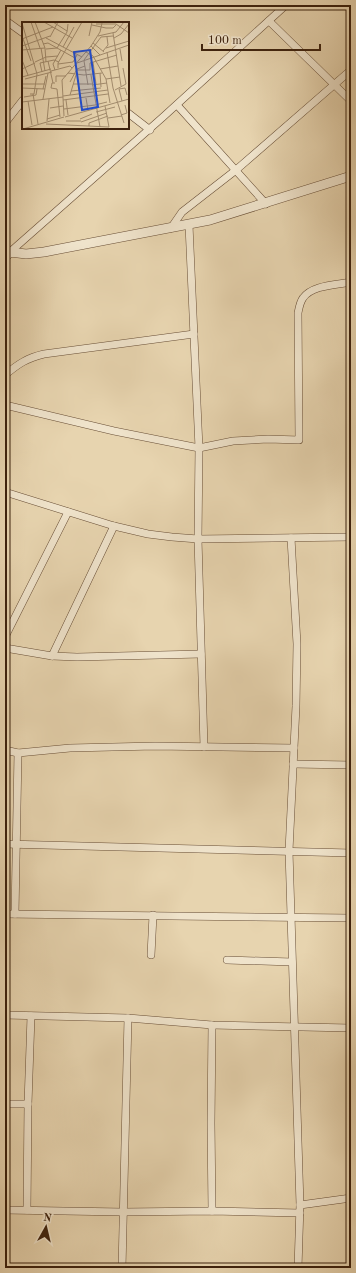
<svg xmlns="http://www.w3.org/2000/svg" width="356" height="1273" font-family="'Old Standard TT',serif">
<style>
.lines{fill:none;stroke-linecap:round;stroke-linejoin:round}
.minor-casing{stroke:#684e36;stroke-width:8}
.tertiary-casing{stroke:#684e36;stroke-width:10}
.minor{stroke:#efe3cb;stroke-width:7}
.tertiary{stroke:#efe3cb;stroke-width:9}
.inset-road{fill:none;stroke:#a38d6f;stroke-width:1}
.view{fill:#1d4ed8;fill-opacity:0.15;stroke:#1d4ed8;stroke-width:2}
.inset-edge{fill:none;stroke:#3d220e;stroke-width:2}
</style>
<rect width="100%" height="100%" fill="#e7d4af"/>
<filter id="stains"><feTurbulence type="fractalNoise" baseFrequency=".005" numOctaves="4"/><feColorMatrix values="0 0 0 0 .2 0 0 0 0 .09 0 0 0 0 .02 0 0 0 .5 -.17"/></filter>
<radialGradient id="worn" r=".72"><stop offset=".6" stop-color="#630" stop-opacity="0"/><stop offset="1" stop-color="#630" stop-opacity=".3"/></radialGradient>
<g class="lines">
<defs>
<g id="minor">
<path d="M5 20 23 33"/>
<path d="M269 21 351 101"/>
<path d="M177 105 266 204"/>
<path d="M128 113 150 130"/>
<path d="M5 123 23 100"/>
<path d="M189 225 199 448 198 539 204 747"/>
<path d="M171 228 182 212 236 170 351 70"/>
<path d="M10 252 163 117 286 5"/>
<path d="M5 375C18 364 27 358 44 354L194 334"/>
<path d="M5 405 114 431 199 448 233 441 268 439 299 440 298 313C299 308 300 302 303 298 312 285 336 285 351 282"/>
<path d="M5 492 114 526 148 534 172 537 198 539 351 537"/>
<path d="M291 538 297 644 296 706 289 851 300 1205 298 1268"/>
<path d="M5 637 68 512"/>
<path d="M5 648 52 656 77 657 201 654"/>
<path d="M52 656 114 526"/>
<path d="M5 750 18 753 70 748 155 746 294 748"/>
<path d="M293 764 351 765"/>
<path d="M5 844 351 853"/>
<path d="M5 914 351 918"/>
<path d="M15 914 18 753"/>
<path d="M151 955 153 915"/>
<path d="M227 960 292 962"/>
<path d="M5 1015 128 1018 212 1025 351 1028"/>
<path d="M212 1025 211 1123 212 1211"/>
<path d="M5 1104H28"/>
<path d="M300 1205 351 1198"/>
<path d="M5 1210 123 1212 212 1211 300 1213"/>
<path d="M27 1210 28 1104 31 1016"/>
<path d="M122 1268 128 1018"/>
</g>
<path id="tertiary" d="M5 257 10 252 26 254 44 252 210 220 351 176"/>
</defs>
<use href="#minor" class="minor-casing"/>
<use href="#tertiary" class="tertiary-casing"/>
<use href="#minor" class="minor"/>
<use href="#tertiary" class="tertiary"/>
</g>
<g transform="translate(22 22)">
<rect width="107" height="107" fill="#e7d4af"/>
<path class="inset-road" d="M9 0 18 26M13 0 23 26 24 40M22 0 50 16M31 0 45 9M0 1 15 52 12 72H8M74 2H94L107 11M70 3 84 6H91L94 3M91 11 99 64M0 14 9 39M67 14 70 0M76 14 94 10 102 0M28 15 36 0M24 16 60 35M92 16 99 12 107 2M0 17 31 5M71 21 82 30M21 22 26 21 53 36M0 24 28 14M69 24 78 33M41 25 52 5M19 26 23 49M84 26 107 19M24 27 35 26 45 10 46 2M98 27 100 39M0 28 23 26M81 29 86 23 85 15M64 30 71 34 84 57 88 81M85 30 91 66 102 101M24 35 36 34M0 38 6 53M62 38 79 15 91 14M26 39 31 61M62 39 66 63M13 40 24 35M71 40 74 62M55 41 107 23M36 42 51 40 55 33M36 46V41L60 0M0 47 13 41M78 47 96 44M33 48 31 42 39 28M54 48H68V41L95 33M29 49 48 44 50 46M20 50 18 41 32 38 37 40M46 51 62 53 80 51M78 51 79 65M69 53 78 105M0 55 29 47M3 57 26 51M84 57 98 55M34 60V54H44M48 60 55 47 63 44M33 61H30L29 66 35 67 38 95M0 62H23M51 62H70M70 63 85 61M0 66 23 67M21 67 24 54M97 67 103 66 105 73M97 67 100 79M93 68 104 62 101 46M49 69 79 66M11 72 16 102M48 73 54 53M41 74 86 68M2 75 14 73 15 67M64 76 66 88M21 77 26 51 30 50M41 78 86 72M44 78 46 93M6 79 10 103M0 80 41 75M73 83 85 80M28 86 41 84M42 87 73 83M74 90 93 85M99 93 105 91 103 83M42 94 40 58 69 24 78 10 80 1M43 95 107 77M86 96 100 94M25 97 38 93M58 97 70 92M25 99 27 77M44 99H59M59 100 85 91M24 102 87 105 83 84M67 104V101L86 94M1 107 42 95"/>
<path class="view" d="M68 28 76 85 60 88 52 30Z"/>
<rect width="107" height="107" class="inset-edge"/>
</g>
<rect width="356" height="1273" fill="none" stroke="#e7d4af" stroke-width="20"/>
<rect x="6" y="6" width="344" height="1261" fill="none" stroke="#3d220e" stroke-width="2"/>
<rect x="10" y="10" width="336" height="1253" fill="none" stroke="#3d220e"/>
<g transform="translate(46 1227) rotate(8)" stroke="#efe3cb" stroke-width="3" paint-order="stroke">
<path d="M0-3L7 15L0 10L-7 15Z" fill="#3d220e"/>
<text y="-6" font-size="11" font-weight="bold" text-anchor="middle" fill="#3d220e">N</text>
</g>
<path d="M202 44v6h118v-6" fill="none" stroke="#3d220e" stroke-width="2"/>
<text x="208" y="44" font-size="12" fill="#3d220e" stroke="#efe3cb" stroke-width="3" paint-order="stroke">100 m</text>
<rect width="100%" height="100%" filter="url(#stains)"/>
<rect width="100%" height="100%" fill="url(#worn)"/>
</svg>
